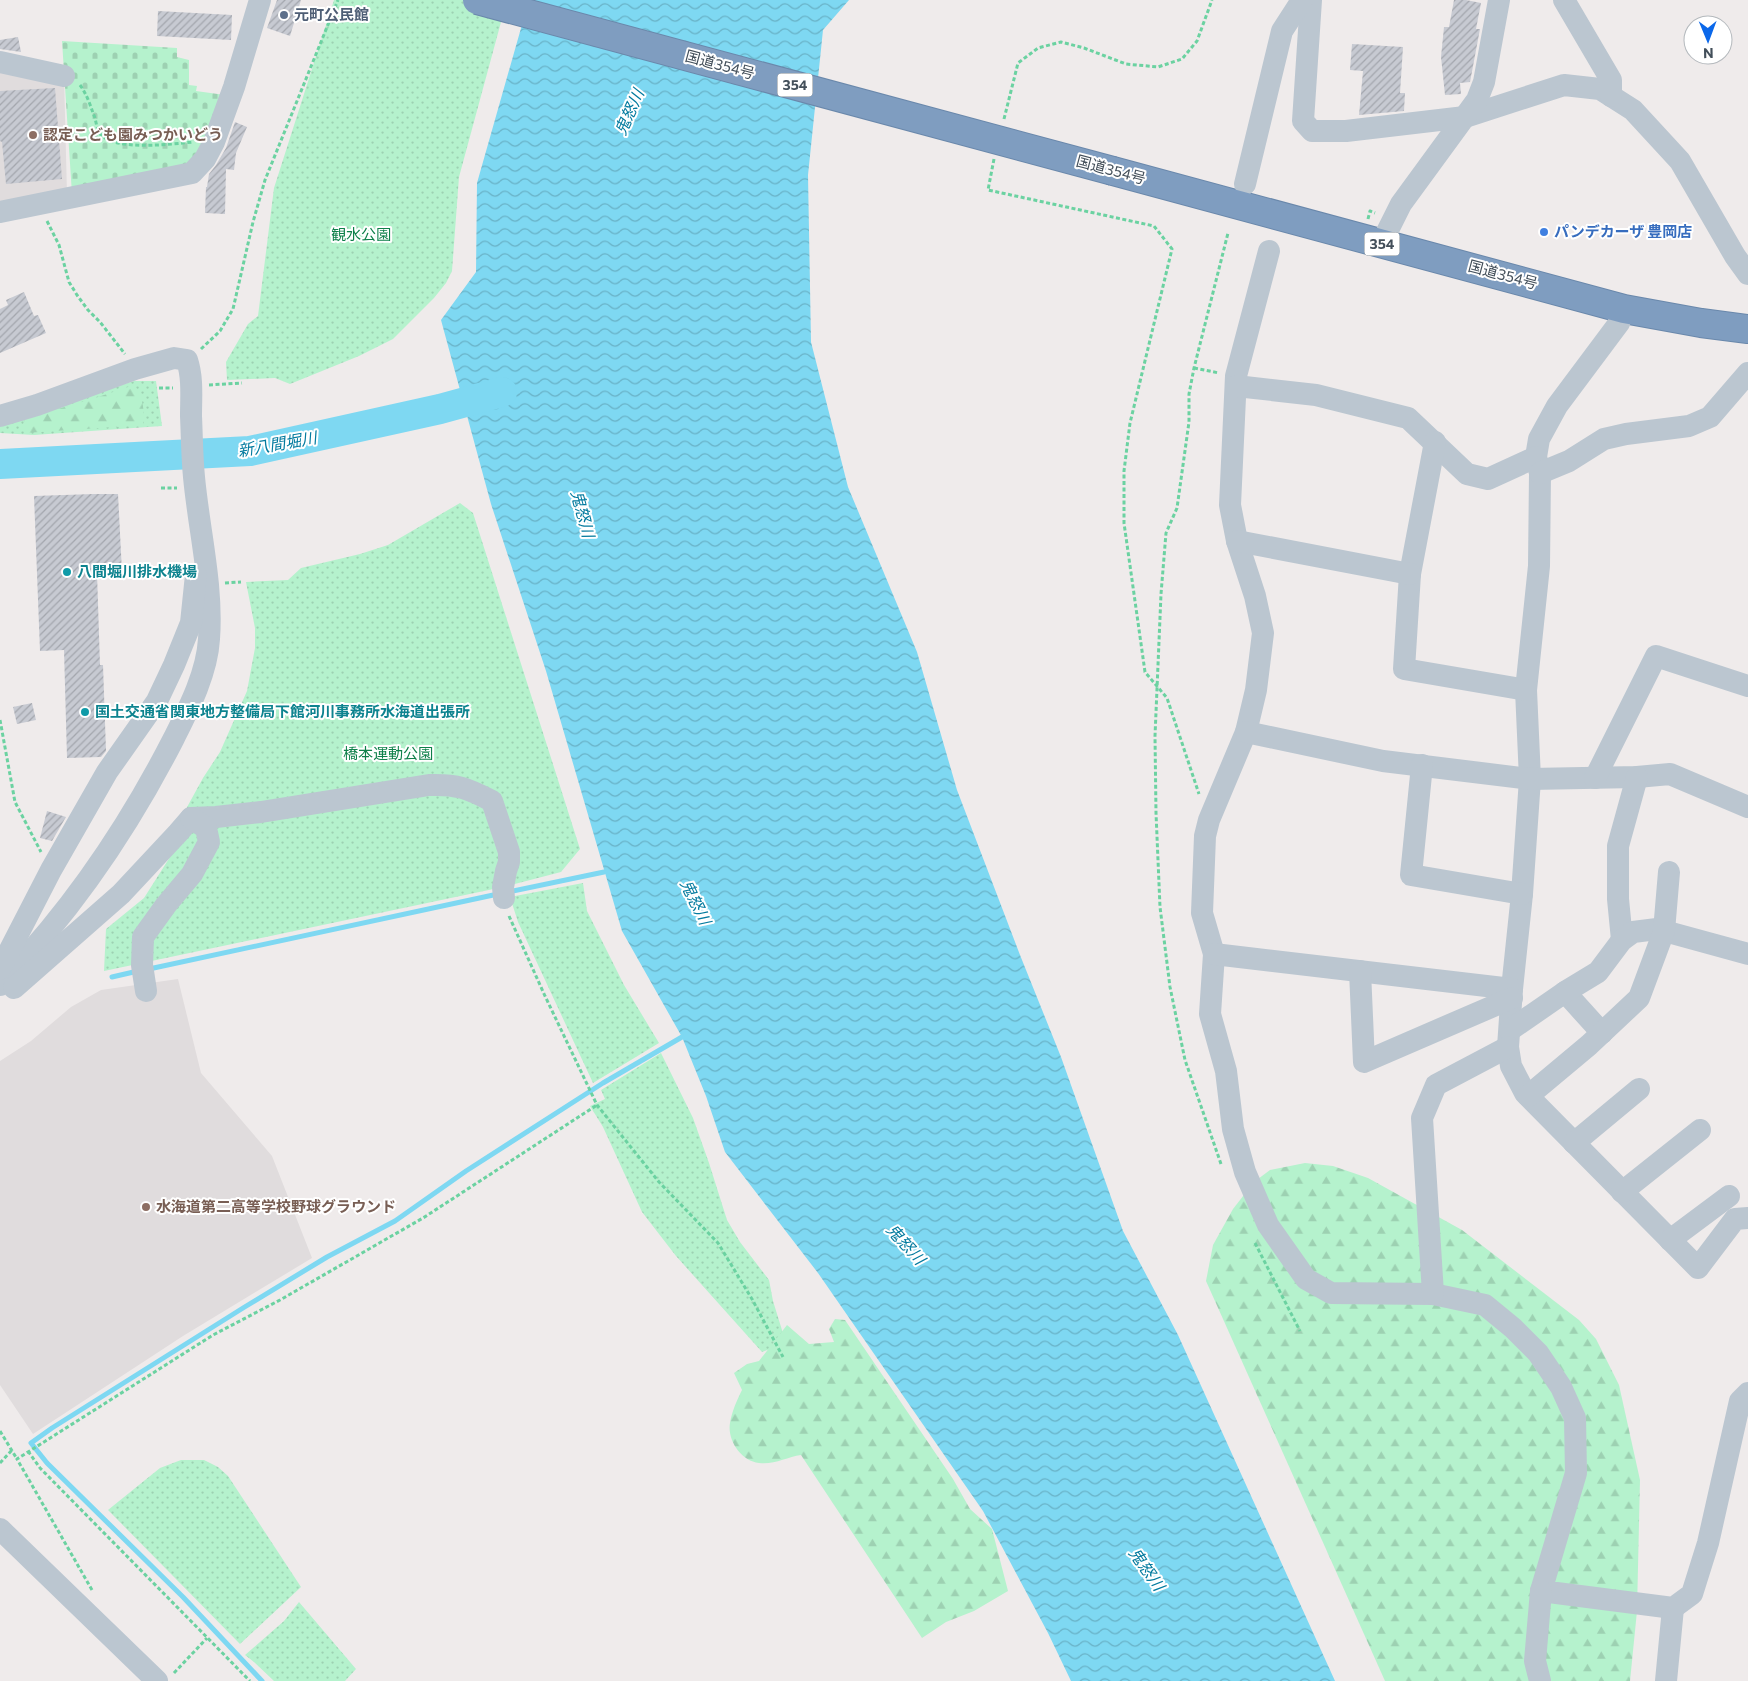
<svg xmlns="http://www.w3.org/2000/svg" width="1748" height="1681" font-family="Commissioner,'Noto Sans JP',sans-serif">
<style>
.education{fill:#e0dcdd}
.grass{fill:url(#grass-dots)}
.forest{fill:url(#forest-firs)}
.cemetery{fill:url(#cemetery-stones)}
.water{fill:url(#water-waves)}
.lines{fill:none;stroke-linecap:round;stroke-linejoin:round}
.stream{stroke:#7ed8f2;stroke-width:5}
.river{stroke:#7ed8f2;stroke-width:30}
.building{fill:url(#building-hatch)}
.highway-casing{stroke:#6a88ab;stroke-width:30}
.path{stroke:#6bd2a1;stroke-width:3;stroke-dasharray:4 2.5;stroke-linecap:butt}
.minor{stroke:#bbc6d0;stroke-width:22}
.highway{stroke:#7f9dc0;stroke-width:28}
.highway-bridge-casing{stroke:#6a88ab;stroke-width:30;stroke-linecap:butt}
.highway-bridge{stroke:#7f9dc0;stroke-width:28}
.service-dot{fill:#5c6f8a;stroke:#fff;stroke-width:2}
.education-dot{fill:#8d6e63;stroke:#fff;stroke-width:2}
.shop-dot{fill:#3f7fe0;stroke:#fff;stroke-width:2}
.culture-dot{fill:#0f9aa8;stroke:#fff;stroke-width:2}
.labels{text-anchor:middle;stroke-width:4;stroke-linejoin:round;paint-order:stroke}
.shield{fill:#fff;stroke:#7b848c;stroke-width:1}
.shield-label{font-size:14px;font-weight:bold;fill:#434f5a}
.service-label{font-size:15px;font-weight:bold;fill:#4e5e75;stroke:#fff;text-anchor:start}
.street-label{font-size:15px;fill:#434f5a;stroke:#fff}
.education-label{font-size:15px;font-weight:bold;fill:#785e54;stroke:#fff;text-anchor:start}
.shop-label{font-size:15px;font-weight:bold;fill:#366cbe;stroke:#fff;text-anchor:start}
.park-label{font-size:15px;fill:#0f804a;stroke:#fff}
.culture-label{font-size:15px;font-weight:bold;fill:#0d838f;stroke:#fff;text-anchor:start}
.water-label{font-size:16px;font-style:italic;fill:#037b9f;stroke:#fff}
</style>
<defs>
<pattern id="grass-dots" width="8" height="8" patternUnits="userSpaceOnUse" patternTransform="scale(1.25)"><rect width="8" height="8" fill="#b5f2cd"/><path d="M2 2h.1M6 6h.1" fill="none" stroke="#9dd1b2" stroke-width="1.8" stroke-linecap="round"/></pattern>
<pattern id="forest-firs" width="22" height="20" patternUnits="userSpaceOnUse" patternTransform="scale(1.25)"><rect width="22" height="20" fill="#b5f2cd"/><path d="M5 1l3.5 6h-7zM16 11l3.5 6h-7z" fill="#9dd1b2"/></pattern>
<pattern id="cemetery-stones" width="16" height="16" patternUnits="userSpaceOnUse" patternTransform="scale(1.25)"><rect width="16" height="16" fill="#b5f2cd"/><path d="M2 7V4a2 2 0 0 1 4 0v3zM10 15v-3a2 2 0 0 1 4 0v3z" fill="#9dd1b2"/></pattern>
<pattern id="water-waves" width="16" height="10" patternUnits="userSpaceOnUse" patternTransform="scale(1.25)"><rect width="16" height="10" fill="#7ed8f2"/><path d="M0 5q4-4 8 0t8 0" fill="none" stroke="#69b2c7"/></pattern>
<pattern id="building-hatch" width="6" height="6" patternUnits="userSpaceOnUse" patternTransform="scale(1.25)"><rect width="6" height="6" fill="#c7cad2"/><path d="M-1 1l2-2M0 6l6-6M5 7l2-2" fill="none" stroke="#a3a6ad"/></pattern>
</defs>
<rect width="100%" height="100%" fill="#efebeb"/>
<g class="education">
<path d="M0 63 64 76 67 195 0 207Z"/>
<path d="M178 979 201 1073 272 1156 312 1258 183 1336 33 1434 0 1385V1061L31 1041 71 1007 101 990Z"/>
</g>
<g class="grass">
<path d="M334 0H507L459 177 452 271 446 283 434 298 393 339 359 356 290 384 275 378 227 380 226 362 248 324 258 316 274 188Z"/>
<path d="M134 381H156L162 426 34 435 0 433V423Z"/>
<path d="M460 503 473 513 580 849 561 872 503 887 104 971 106 929 144 898 189 827 186 809 203 778 220 752 247 691 255 648V628L246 582 288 580 301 568 360 554 388 545Z"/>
<path d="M583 883 587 911 624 985 659 1043 593 1083 518 922 510 897Z"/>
<path d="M661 1053 693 1118 709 1163 727 1220 740 1242 769 1280 773 1301 786 1343 762 1352 676 1256 642 1212 603 1127 590 1106 605 1099 601 1090Z"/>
<path d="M181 1460H204L218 1467 228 1476 301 1587 240 1644 108 1510 160 1468Z"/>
<path d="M299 1602 356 1669 345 1681H274L254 1662 245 1655 284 1621Z"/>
</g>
<g class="forest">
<path d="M134 385C143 396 145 411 143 425L25 433 23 430 24 419 92 399Z"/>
<path d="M1305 1163 1333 1166 1368 1178 1462 1230 1579 1320 1596 1339 1619 1385 1640 1480 1637 1611 1630 1681H1385L1206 1281 1213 1245 1233 1209 1254 1182 1270 1170Z"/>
<path d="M835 1319 845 1320 953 1479 970 1509 992 1529 1008 1591 974 1611 946 1622 922 1638 801 1455C787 1457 774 1465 759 1463 741 1461 727 1440 730 1423 732 1411 737 1400 742 1390L734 1373 747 1364 759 1361 787 1325 809 1344 834 1342 829 1329Z"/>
</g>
<path class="cemetery" d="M62 41 177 48V57L189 60V85L197 86 196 91 225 95 193 168 72 194Z"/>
<path class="water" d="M529 0H849L823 30 808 175 811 342 848 487 917 652 957 790 1020 955 1061 1057 1123 1231 1178 1335 1335 1681H1071L1048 1633 983 1511 818 1273 725 1152 706 1096 682 1037 622 931 546 671 491 504 441 320 476 272 477 183Z"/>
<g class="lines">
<g class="stream">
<path d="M508 892 604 872"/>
<path d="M149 969 498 894"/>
<path d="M112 977 138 971"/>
<path d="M262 1681 183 1597 47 1463 31 1443 52 1428 243 1308 327 1257 395 1221 466 1171 603 1083 682 1037"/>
</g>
<path class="river" d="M0 464 250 451 440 409 502 392"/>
</g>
<g class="building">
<path d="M277 0H301L290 36 267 28Z"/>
<path d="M1454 0H1466L1481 3 1476 29H1480L1470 82 1460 83 1461 94 1445 95 1441 57 1444 27H1449Z"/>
<path d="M158 11 232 15 231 40 157 36Z"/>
<path d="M18 37 21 52 0 49V40Z"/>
<path d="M1352 44 1403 47 1400 93H1405L1404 111 1359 115 1363 71 1350 70Z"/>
<path d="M55 88 62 179 6 184 2 142 0 141V91Z"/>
<path d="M235 122 247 127 236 153 234 170 226 169 225 214 205 213 206 187H207L209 174 216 165 226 148Z"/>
<path d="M24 292 34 316 38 315 46 333 0 353V309L8 305 6 300Z"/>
<path d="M94 494H118L122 572 97 573 100 665H103L106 751 101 757 67 758 64 650 40 651 34 496Z"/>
<path d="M32 703 36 720 17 724 13 707Z"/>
<path d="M47 811 66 817 52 841 40 838Z"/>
</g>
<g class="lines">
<defs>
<path id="highway" d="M1113 171 1624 309 1701 323 1748 329"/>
</defs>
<use href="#highway" class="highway-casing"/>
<g class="path">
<path d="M80 85C86 93 90 104 93 113 96 119 96 126 99 132 109 152 173 144 193 142"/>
<path d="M1004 119 1018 63 1038 48 1061 42 1084 48 1126 64 1158 67 1182 59 1197 41 1212 0"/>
<path d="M994 159 988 190 1154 226 1172 249 1130 423 1124 471V523L1145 672 1167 698 1199 794"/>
<path d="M1368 219 1370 211 1375 213"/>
<path d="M47 221 59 245 69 282 77 295 88 310 100 322 125 354"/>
<path d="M201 349 220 331 233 309 253 222 265 180 338 0"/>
<path d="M1194 368 1219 373"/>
<path d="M209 385 242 383"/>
<path d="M159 388H173"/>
<path d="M161 488H177"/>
<path d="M225 583 241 582"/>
<path d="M0 720 15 802 41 852"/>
<path d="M509 916 545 996 597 1105 659 1182 718 1243 752 1299 783 1357"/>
<path d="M1221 1164 1185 1060 1170 987 1160 907 1156 813 1155 736 1161 594 1166 533 1177 508 1189 422V394L1194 368 1228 233"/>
<path d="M1255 1243 1300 1331"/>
<path d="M0 1431 17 1459"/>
<path d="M28 1451 40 1468 250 1681"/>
<path d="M0 1463 12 1450"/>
<path d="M92 1590 17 1459 213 1335 280 1300 423 1218 597 1105"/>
<path d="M174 1673 207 1638"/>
</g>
<g class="minor">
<path d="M1311 0 1303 121 1312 131H1346L1465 117 1564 85 1600 89 1633 110 1680 161 1735 256 1748 274"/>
<path d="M1564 0 1611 80V96"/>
<path d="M0 62 64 76"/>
<path d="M1245 184 1282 31 1302 0"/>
<path d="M0 212 192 173 205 159 214 142 234 87 260 0"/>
<path d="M1381 244 1401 204 1477 100 1484 82 1499 0"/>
<path d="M1269 251 1236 376 1230 505 1237 541 1255 596 1263 633 1256 690 1246 732 1209 820 1205 836 1202 913 1214 954 1210 1014 1226 1071 1233 1129 1245 1172 1268 1225 1306 1279 1331 1293 1433 1294 1485 1305 1513 1328 1538 1353 1561 1387 1575 1418 1576 1473 1541 1591 1673 1608 1692 1594 1708 1543 1740 1401 1748 1393"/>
<path d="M1624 309 1619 323 1557 406 1539 439 1536 457 1540 473 1539 566 1526 690 1530 779 1522 894 1512 989 1508 1047 1511 1066 1525 1093 1698 1268 1735 1219 1748 1218"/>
<path d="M1236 386 1316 395 1408 418 1467 474 1488 479 1536 457"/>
<path d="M0 416 37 405 135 369 174 358 187 360C193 378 191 398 191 416 192 437 192 457 194 477 199 531 213 585 209 639 207 673 189 708 174 738 128 828 70 913 0 985"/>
<path d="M1435 442 1410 574 1404 669 1526 690"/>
<path d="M1540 473 1569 461 1604 439 1626 434 1689 426 1710 417 1748 373"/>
<path d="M1237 541 1410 574"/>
<path d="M1246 732 1383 761 1530 779 1637 777 1670 774 1748 807"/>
<path d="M1422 765 1411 875 1522 894"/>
<path d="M1595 778 1656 656 1748 686"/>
<path d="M1622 940 1618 899V846L1637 777"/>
<path d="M1214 954 1512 989"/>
<path d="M0 969 51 870 107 772 157 701 174 665 191 623 196 575"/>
<path d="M1360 971 1364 1062 1512 998"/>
<path d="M14 988 121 894 178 833 191 818 216 817 261 812 429 785C457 784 467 788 492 801L509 852V862L506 871 503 887 504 898"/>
<path d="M146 991 142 965 143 937 166 905 192 874 209 842 206 828 191 818"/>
<path d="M1565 992 1602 1033"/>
<path d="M1510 1030 1565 992 1598 972 1622 940 1633 932 1657 929 1748 954"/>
<path d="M1528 1096 1589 1045 1639 998 1664 931 1669 872"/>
<path d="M1574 1143 1639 1089"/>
<path d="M1622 1192 1700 1130"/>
<path d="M1670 1240 1729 1196"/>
<path d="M1433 1294 1422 1118 1436 1085 1508 1047"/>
<path d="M0 1529 157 1681"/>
<path d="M1540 1681 1535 1661 1541 1591"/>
<path d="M1666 1681 1673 1608"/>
</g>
<use href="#highway" class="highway"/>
<defs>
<path id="highway-bridge" d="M477 0 1113 171"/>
</defs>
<use href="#highway-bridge" class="highway-bridge-casing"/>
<use href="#highway-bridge" class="highway-bridge"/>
</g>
<circle class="service-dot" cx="284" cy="15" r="5"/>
<g class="education-dot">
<circle cx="33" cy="135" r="5"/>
<circle cx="146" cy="1207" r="5"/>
</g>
<circle class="shop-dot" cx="1544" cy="232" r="5"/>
<g class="culture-dot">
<circle cx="67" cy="572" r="5"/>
<circle cx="85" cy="712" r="5"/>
</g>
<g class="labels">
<g class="shield">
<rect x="777.5" y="73.5" width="35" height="23" rx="4"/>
<rect x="1364.5" y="232.5" width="35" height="23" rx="4"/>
</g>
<g class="shield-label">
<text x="795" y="90">354</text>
<text x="1382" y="249">354</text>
</g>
<g class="service-label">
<text x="294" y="20">元町公民館</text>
</g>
<g class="street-label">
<text transform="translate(720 65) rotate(15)" y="5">国道354号</text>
<text transform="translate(1111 170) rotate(15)" y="5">国道354号</text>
<text transform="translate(1503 275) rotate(15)" y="5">国道354号</text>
</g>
<g class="education-label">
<text x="43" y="140">認定こども園みつかいどう</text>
<text x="156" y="1212">水海道第二高等学校野球グラウンド</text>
</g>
<g class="shop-label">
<text x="1554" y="237">パンデカーザ 豊岡店</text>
</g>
<g class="park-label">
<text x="361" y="240">観水公園</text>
<text x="388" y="759">橋本運動公園</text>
</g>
<g class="culture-label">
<text x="77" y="577">八間堀川排水機場</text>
<text x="95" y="717">国土交通省関東地方整備局下館河川事務所水海道出張所</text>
</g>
<g class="water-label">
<text transform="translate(629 112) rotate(-66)" y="6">鬼怒川</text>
<text transform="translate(277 444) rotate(-10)" y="6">新八間堀川</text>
<text transform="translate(583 514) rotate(75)" y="6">鬼怒川</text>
<text transform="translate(696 902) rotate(64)" y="6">鬼怒川</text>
<text transform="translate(906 1244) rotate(48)" y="6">鬼怒川</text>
<text transform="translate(1147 1569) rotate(55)" y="6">鬼怒川</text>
</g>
</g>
<g transform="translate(1708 40) rotate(179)"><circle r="24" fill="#ffffff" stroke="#b4b9bd"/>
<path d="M0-4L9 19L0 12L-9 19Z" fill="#0b68ea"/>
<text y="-8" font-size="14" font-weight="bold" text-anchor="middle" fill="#434f5a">N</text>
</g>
</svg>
